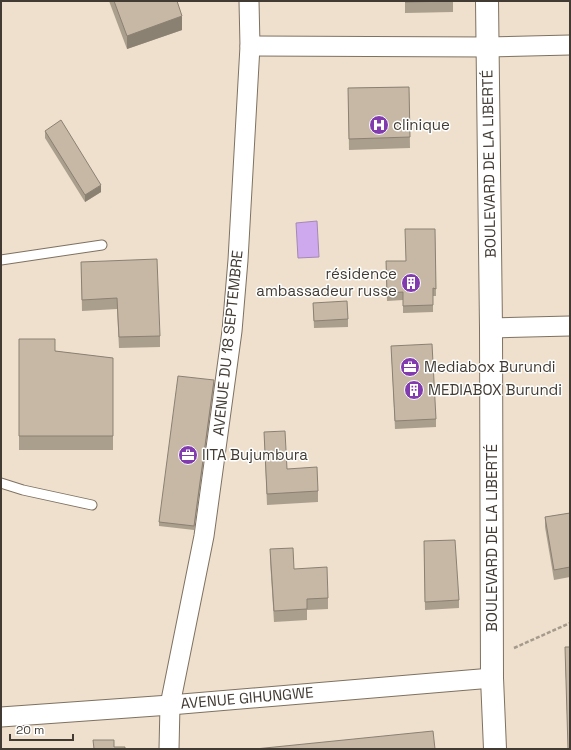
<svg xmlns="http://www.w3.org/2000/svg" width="571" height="750" font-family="'Space Grotesk',sans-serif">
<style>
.water{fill:#cfa9ee;stroke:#a488b6}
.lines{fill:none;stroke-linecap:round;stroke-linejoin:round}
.lane-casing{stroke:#7f7160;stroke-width:11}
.street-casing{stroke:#7f7160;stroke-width:21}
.highway-casing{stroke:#7f7160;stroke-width:24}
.path{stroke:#a59a8b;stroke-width:2.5;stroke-dasharray:4 2;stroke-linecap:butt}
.lane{stroke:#fff;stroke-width:9}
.street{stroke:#fff;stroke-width:19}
.highway{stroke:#fff;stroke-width:22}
.wall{fill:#aa9e8d}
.shaded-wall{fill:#8b8173}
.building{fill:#c6b8a4;stroke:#8b8173}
.labels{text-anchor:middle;stroke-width:3;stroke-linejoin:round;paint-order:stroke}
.poi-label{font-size:15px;fill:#413b33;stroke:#fff;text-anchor:start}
.street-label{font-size:15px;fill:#413b33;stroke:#fff}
</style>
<rect width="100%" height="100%" fill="#eee0cc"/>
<path class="water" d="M317 221 319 257 298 258 296 223Z"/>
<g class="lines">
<defs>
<g id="lane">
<path d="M1 260 102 245"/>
<path d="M1 483 23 490 92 505"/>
</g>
<g id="street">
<path d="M250 46 487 47 570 45"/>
<path d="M491 328 570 326"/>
<path d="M1 717 170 705 492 678"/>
<path d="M169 749 170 705 204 536 232 331 238 260 250 46 249 1"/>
</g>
<path id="highway" d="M487 1 491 328 492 678 495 749"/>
</defs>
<use href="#lane" class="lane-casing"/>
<use href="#street" class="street-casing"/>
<use href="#highway" class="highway-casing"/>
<path class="path" d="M514 648 570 623"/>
<use href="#lane" class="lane"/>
<use href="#street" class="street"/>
<use href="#highway" class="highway"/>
</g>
<g class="wall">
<path d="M109 1H177L182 30 127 49Z"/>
<path d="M405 1H453V12L405 13Z"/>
<path d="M409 87 410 148 349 150 348 88Z"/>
<path d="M45 131 101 192 85 202 45 138Z"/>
<path d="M435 229 436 296H433V312L403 313V300L387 301 386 261H406Z"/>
<path d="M81 262 160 336V347L119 348 117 309 82 311Z"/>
<path d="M313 303 348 319V327L314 328Z"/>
<path d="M19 339 55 351 113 358V450H19Z"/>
<path d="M391 346 436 419V427L395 429Z"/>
<path d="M214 384 194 530 159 526V522Z"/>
<path d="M264 432 287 469 318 491V502L267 505Z"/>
<path d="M570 513V577L554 580 545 527V517Z"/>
<path d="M424 541 459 600V608L425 610Z"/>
<path d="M270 549 328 598V609L307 610V620L274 622 270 560Z"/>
<path d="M565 647 570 749H568Z"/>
</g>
<g class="shaded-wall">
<path d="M182 16V30L127 49V36Z"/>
<path d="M101 185V192L85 202V195Z"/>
<path d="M214 380V384L194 530V526Z"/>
</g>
<g class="building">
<path d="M114 1H177L182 16 127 36Z"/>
<path d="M405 1H453L405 2Z"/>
<path d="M409 87 410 137 349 139 348 88Z"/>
<path d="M61 120 101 185 85 195 45 131Z"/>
<path d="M405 229H435L436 289 433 288V305L403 306V292L387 293 386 261H406Z"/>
<path d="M157 259 160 336 119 337 117 298 82 300 81 262Z"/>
<path d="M347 301 348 319 314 321 313 303Z"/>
<path d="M19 339H55V351L113 358V436H19Z"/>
<path d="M432 344 436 419 395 421 391 346Z"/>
<path d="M178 376 214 380 194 526 159 522Z"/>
<path d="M285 431 287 469 317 467 318 491 267 494 264 432Z"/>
<path d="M570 513V567L554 570 545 517Z"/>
<path d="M455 540 459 600 425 602 424 541Z"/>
<path d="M293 548 294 569 327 567 328 598 307 599V609L274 611 270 549Z"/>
<path d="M565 647H570V749H568Z"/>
<path d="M433 731 435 749H255Z"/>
<path d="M93 740H114V747H125V749H94Z"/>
</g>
<defs>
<symbol id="hospital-disc" viewBox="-11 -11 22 22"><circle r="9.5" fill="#813bae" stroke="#fff"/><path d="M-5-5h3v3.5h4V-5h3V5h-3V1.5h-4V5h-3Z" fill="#fff"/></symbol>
<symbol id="building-disc" viewBox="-11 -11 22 22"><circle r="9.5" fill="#813bae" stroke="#fff"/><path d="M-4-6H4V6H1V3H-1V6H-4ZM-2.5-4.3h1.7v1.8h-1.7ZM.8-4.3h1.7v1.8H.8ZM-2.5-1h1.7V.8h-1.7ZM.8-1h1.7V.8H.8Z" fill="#fff"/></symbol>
<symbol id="office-disc" viewBox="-11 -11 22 22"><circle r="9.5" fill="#813bae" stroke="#fff"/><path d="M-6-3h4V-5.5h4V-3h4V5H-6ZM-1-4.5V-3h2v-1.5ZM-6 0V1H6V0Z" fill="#fff"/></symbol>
</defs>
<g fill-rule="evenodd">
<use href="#hospital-disc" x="368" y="114" width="22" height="22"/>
<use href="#building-disc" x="400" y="272" width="22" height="22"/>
<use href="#office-disc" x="399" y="356" width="22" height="22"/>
<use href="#building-disc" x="403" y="379" width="22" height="22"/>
<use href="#office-disc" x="177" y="444" width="22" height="22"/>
</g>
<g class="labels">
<g class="poi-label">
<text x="393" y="130">clinique</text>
<text x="397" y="279" text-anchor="end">résidence<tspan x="397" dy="17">ambassadeur russe</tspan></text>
<text x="424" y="372">Mediabox Burundi</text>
<text x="428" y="395">MEDIABOX Burundi</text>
<text x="202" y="460">IITA Bujumbura</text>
</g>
<g class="street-label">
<text transform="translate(489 164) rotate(-91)" y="5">BOULEVARD DE LA LIBERTÉ</text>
<text transform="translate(228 343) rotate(-84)" y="5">AVENUE DU 18 SEPTEMBRE</text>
<text transform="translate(492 538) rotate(-90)" y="5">BOULEVARD DE LA LIBERTÉ</text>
<text transform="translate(247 698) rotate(-5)" y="5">AVENUE GIHUNGWE</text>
</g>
</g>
<rect width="571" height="750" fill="none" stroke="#413b33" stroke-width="4"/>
<path d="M10 734v6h63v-6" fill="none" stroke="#413b33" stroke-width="2"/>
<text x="16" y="734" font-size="12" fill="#413b33" stroke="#ffffff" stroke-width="3" paint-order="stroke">20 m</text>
</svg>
